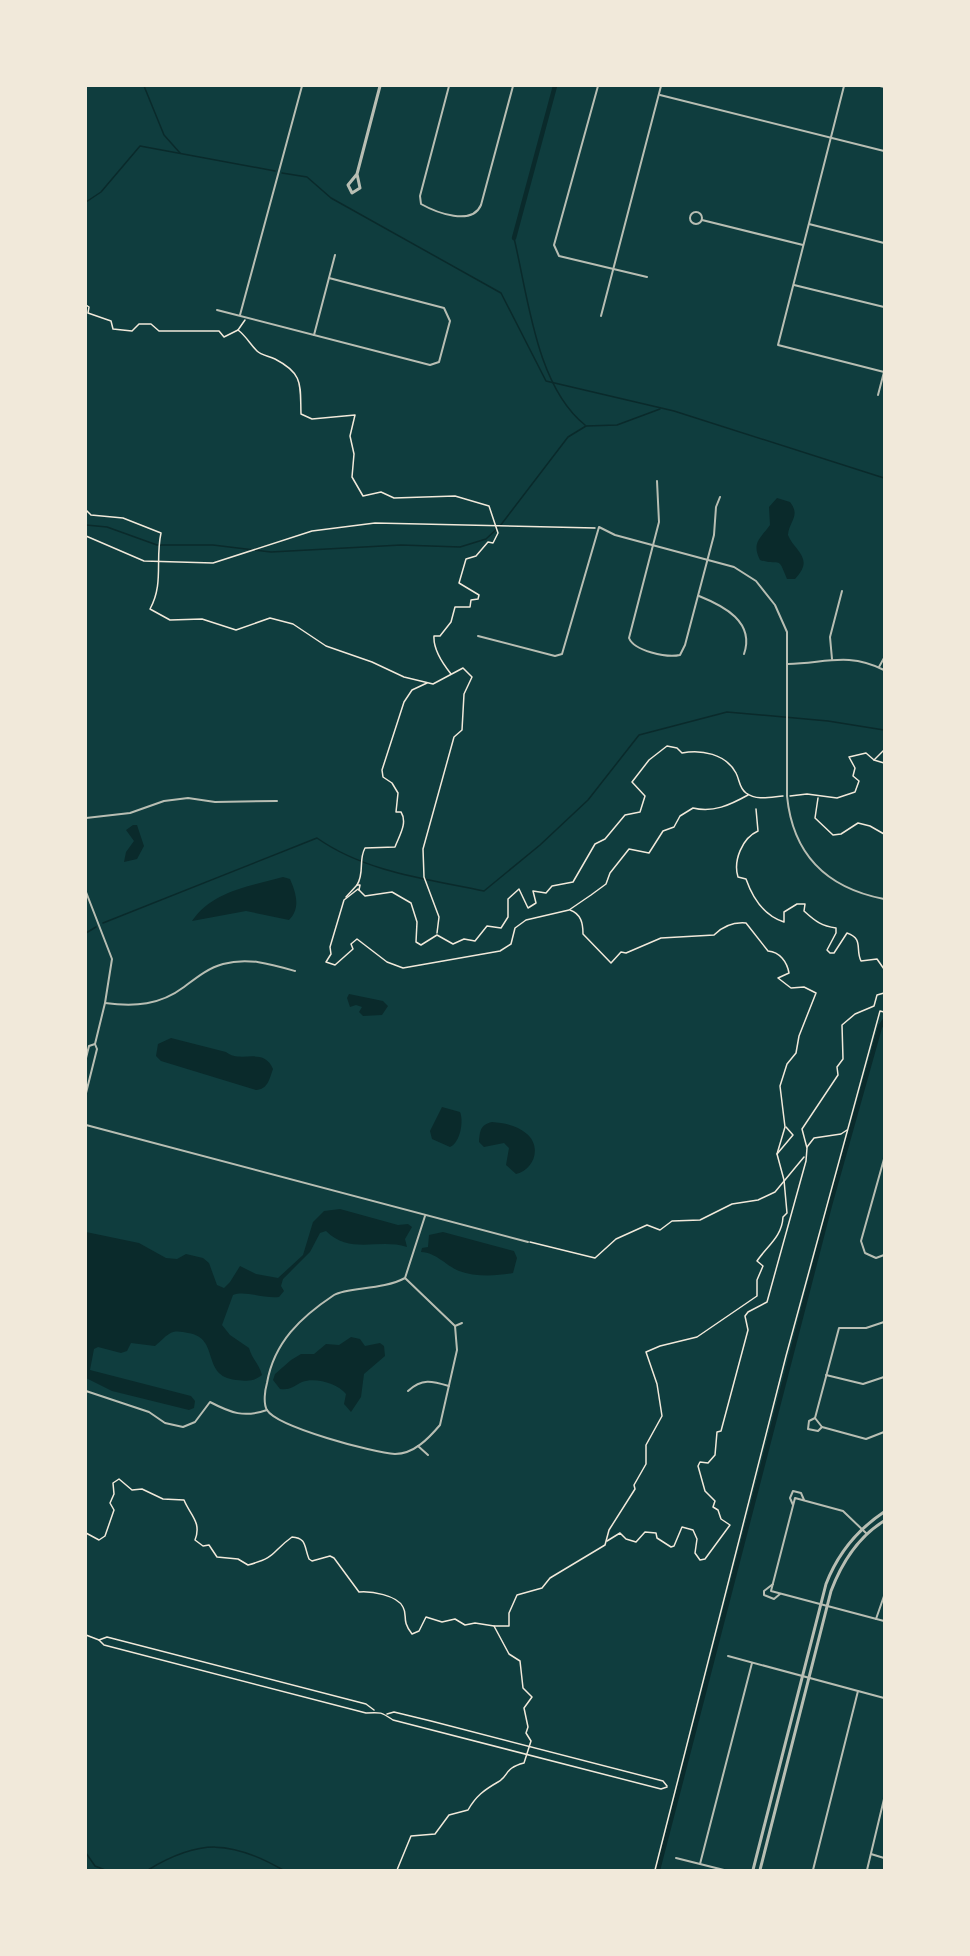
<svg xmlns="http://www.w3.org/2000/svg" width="970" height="1956" font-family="'Nunito Sans',sans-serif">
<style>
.water{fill:#0a2a2b}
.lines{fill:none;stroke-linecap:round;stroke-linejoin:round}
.stream{stroke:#0a2a2b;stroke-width:1.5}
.canal{stroke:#0a2a2b;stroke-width:4.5}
.path{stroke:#f1e9da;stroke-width:1.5}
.minor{stroke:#b8beb3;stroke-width:2}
.tertiary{stroke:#b8beb3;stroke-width:3}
</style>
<rect width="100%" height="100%" fill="#0f3d3e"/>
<g class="water">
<path d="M777 498 790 502C801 516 789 521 788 535 795 552 815 558 795 579H787C777 554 782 567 760 560 751 542 761 538 770 525L769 507Z"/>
<path d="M133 825H137L144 846 137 859 124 862 126 852 134 841 126 830Z"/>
<path d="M283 877 290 879C296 893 301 908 289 920L246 911 192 921C212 891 250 886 283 877Z"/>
<path d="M349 994 383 1001 388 1006 382 1015 363 1016 359 1012 362 1007 356 1005 350 1007 347 998Z"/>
<path d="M171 1038 226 1052C240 1064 264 1046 273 1069 269 1080 268 1089 256 1090L161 1061 156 1056 158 1044Z"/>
<path d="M442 1107 460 1112C464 1121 460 1143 450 1147L432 1139 430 1131Z"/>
<path d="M492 1122C504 1123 517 1125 527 1134 542 1147 534 1170 516 1174L506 1165 509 1148 504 1143 484 1147 479 1142C480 1131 480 1125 492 1122Z"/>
<path d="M340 1209 398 1225 408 1224 412 1227 405 1239 407 1247C379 1238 350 1255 326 1231L320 1233 310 1252 283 1279 281 1286 284 1291 279 1297C265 1299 245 1290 233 1295L222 1325 230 1335 249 1348C252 1359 259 1364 262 1375 253 1382 248 1381 236 1380 200 1376 221 1338 188 1333 182 1332 175 1330 169 1334 164 1337 160 1342 155 1346L131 1343 127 1351 121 1353 98 1347 94 1349 90 1370 191 1396 195 1401 194 1408 189 1410 112 1391 86 1378V1232L139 1243 166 1258 177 1259 186 1254 203 1258 209 1263 217 1285 224 1288 230 1282 240 1266 256 1274 278 1278 303 1255 313 1222 324 1211Z"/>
<path d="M443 1232 514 1251 517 1258 513 1273C497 1276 475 1277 459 1271 445 1265 437 1253 421 1252L422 1248 428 1247 429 1235Z"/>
<path d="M351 1337 360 1339 365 1346 380 1343 384 1346 385 1356 364 1374 361 1397 351 1412 344 1404 346 1394C337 1383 315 1377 302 1382 292 1387 291 1390 280 1389L273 1380 275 1374 291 1360 301 1354H314L326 1344 339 1345Z"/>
</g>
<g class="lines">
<g class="stream">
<path d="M144 86 164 135 180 153"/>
<path d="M282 173 307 177 331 198 501 293 546 381 674 411 884 478"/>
<path d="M86 202 101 192 140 146 275 171"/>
<path d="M514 238C528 296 536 386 585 425"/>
<path d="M86 525 107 527 157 545H213L271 552 401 545 460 547 486 539 500 526 568 437 586 426 617 425 660 409"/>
<path d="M103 923 317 838C365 872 427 879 484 891L540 845 588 800 639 735 727 712 828 721 884 730"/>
<path d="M86 933 96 927"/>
<path d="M86 1853 95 1866 105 1870"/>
<path d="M148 1870C199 1839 231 1840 283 1870"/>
</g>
<g class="canal">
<path d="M514 238 555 86"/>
<path d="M658 1870 830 1205 880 1027 884 1021"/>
</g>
<g class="path">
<path d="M86 305 89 307 88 313 111 321 113 329 132 331 139 324H151L159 331H219L224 337 238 330 245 320"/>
<path d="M238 330C246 336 250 344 257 351 261 355 269 356 275 359 304 374 300 385 301 414L312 419 355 415 350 436 354 454 352 477 363 496 381 492 394 498 455 496 489 506 498 533 493 543 488 542 476 556 466 559 459 583 479 595 478 599 471 600 470 607H455L451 622 440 636H434C433 650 443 664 451 674"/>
<path d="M86 510 91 515 123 518 161 533C155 560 164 584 150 609L170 620 202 619 236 630 270 618 293 624 326 646 372 662 404 677 433 684 463 668 472 677 464 694 462 730 454 737 423 849 424 877 439 917 437 933"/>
<path d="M86 536 144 561 213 563 312 531 375 523 595 528"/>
<path d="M874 760 884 750"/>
<path d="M748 795C730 805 713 813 693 808L680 816 674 827 663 831 649 853 629 849 610 873 606 884 591 895 569 910 526 920 515 928 511 944 500 951 403 968 387 962 357 939 351 944 353 949 335 965 326 962 331 954 330 947 344 900 358 889 365 896 392 892 411 903 417 922 416 942 421 945 437 935 453 944 464 939 475 941 487 926 501 928 508 917V899L519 889 528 908 536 903 533 891 546 893 552 886 573 882 595 844 605 839 625 815 640 812 645 796 632 782 649 760 667 746 677 748 682 753C701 749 726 754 736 773 740 781 739 788 746 793 757 801 771 797 783 796"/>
<path d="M790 796 807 794 837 798 855 792 859 781 853 776 855 768 849 757 866 753 874 760 884 763"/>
<path d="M818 798 815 818 833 835 841 834 858 823 870 826 884 834"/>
<path d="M756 809 758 831C742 838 733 861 738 877L746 879C753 899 765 916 784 922V912L797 904H805L804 911C816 922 822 926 836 928V933L827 950 830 953H834L847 933C864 939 855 949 861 961L877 959 884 969"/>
<path d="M357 885C365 872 358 861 365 848L395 847C399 836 408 823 401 812H396L398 793 392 783 383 777 382 770 404 702 412 690 427 683"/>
<path d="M346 897 357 885H360L359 890"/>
<path d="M807 1147 814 1138 841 1134 847 1130"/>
<path d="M777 1154 793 1135 786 1127"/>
<path d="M530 1242 595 1258 616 1239 647 1225 660 1230 672 1221 700 1220 732 1204 758 1200 775 1192 804 1157"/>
<path d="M86 1533 99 1540 105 1536 114 1510 110 1503 114 1494 113 1483 119 1479 132 1490 142 1489 163 1499 184 1500C190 1515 202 1522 195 1540L203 1546 209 1545 217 1557 238 1559 248 1565C278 1557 271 1552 292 1537 307 1538 304 1547 309 1559L312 1561 330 1556 334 1558 359 1592C371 1591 397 1595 403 1607 408 1616 401 1620 412 1634L419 1631 426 1617 442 1622 455 1619 465 1625 475 1623 494 1626 509 1654 520 1661 523 1688 532 1697 524 1708 528 1727 526 1733 531 1741 524 1763C504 1768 509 1776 498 1782 484 1790 476 1796 468 1810L449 1815 435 1834 411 1836 397 1870"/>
<path d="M607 1541 620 1533 626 1539 636 1542 645 1532 656 1533 657 1538 671 1547 674 1546 682 1527 693 1530 697 1539 695 1553 700 1560 705 1559 730 1525 721 1519 718 1510 713 1507 715 1501 705 1491 698 1466 700 1462 708 1463 715 1455 717 1432 721 1431 748 1330 745 1316 748 1312 767 1302 806 1161 807 1148 802 1129 838 1075 837 1067 843 1059 842 1025 855 1014 874 1006 877 995 884 993"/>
<path d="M494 1626H509V1613L517 1595 542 1588 550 1578 605 1545 609 1530 635 1489 634 1485 646 1464V1445L662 1416 657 1384 646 1352 660 1346 697 1337 757 1296V1280L763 1266 757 1261C767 1246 782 1237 783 1217L787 1213 784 1180 777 1154 785 1127 780 1086 787 1064 796 1053 799 1036 816 993 804 987 791 988 778 978 789 973C787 962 780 952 768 951L746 923C734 922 723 926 714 935L661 938 626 953 621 952 611 963 583 934C583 923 581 914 570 910"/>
<path d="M86 1635 99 1640 107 1637 366 1704 374 1710"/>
<path d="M99 1640 104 1645 366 1713C381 1712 381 1712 393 1720L661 1789 667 1787"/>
<path d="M387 1714 394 1712 431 1721 663 1781 667 1786"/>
<path d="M655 1870 786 1356 880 1011 884 1012"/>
</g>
<g class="minor">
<path d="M449 86 420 196 421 204C437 213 472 226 481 205L513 86"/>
<path d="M598 86 554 245 559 256 647 277"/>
<path d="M844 86 778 345 884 372"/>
<path d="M880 86 884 87"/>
<path d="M660 95 884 151"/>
<circle cx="696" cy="218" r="6"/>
<path d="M702 220 803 245"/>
<path d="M809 224 884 243"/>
<path d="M794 285 884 307"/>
<path d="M217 310 430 365 439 362 450 321 444 308 329 278"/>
<path d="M240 315 302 86"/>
<path d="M601 316 661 86"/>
<path d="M314 335 335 255"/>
<path d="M878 395 884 372"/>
<path d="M657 481 659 522 629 638C634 651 667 658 680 655L685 645 714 535 716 507 720 497"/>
<path d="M699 596C724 606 755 622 744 654"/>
<path d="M478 636 555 656 562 654 599 527 615 535 734 567 756 581 775 605 787 632V796C793 856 827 888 884 899"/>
<path d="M832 659 830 637 842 591"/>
<path d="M788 664C826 663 848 652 884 670"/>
<path d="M879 667 884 658"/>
<path d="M86 818 130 813 164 801 188 798 215 802 277 801"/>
<path d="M86 892 112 959 105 1003 95 1044 97 1049 86 1093"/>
<path d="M105 1003C135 1007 160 1005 184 987 196 978 208 968 223 964 248 957 271 964 295 971"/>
<path d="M86 1058 89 1046 95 1044"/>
<path d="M86 1125 528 1242"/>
<path d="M884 1159 861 1241 865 1253 876 1258 884 1255"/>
<path d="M405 1278 455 1326 457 1350 440 1425C429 1438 414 1454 395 1454 374 1453 277 1427 267 1410 263 1403 265 1390 267 1383 274 1342 301 1317 334 1295 348 1287 383 1290 405 1278L425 1216"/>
<path d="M455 1326 462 1323"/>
<path d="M826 1375 863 1384 884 1377"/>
<path d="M86 1391 149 1412 165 1423 183 1427 195 1422 210 1402C231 1413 244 1418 267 1410"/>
<path d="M408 1391C422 1378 432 1381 449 1386"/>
<path d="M815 1418 839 1328H866L884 1322"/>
<path d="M815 1418 822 1427 866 1439 884 1432"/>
<path d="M815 1418 809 1421 808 1429 818 1431 822 1427"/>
<path d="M418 1446 428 1455"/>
<path d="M793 1505 790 1498 793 1491 801 1493 804 1500"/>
<path d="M867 1534 843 1511 795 1498 771 1591 884 1621"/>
<path d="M773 1584 764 1591V1595L774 1599 780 1594"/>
<path d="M876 1619 884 1596"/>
<path d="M728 1656 884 1698"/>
<path d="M871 1854 884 1858"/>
<path d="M676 1858 724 1870"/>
<path d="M700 1864 752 1663"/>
<path d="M813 1870 858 1691"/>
<path d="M867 1870 884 1799"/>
</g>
<g class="tertiary">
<path d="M357 174 360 188 352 193 348 185 357 174 380 86"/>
<path d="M753 1870 826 1584C838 1553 857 1530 884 1512"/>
<path d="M760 1870 831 1591C842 1562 858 1537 884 1521"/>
</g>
</g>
<rect width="970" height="1956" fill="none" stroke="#f1e9da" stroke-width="174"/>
</svg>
